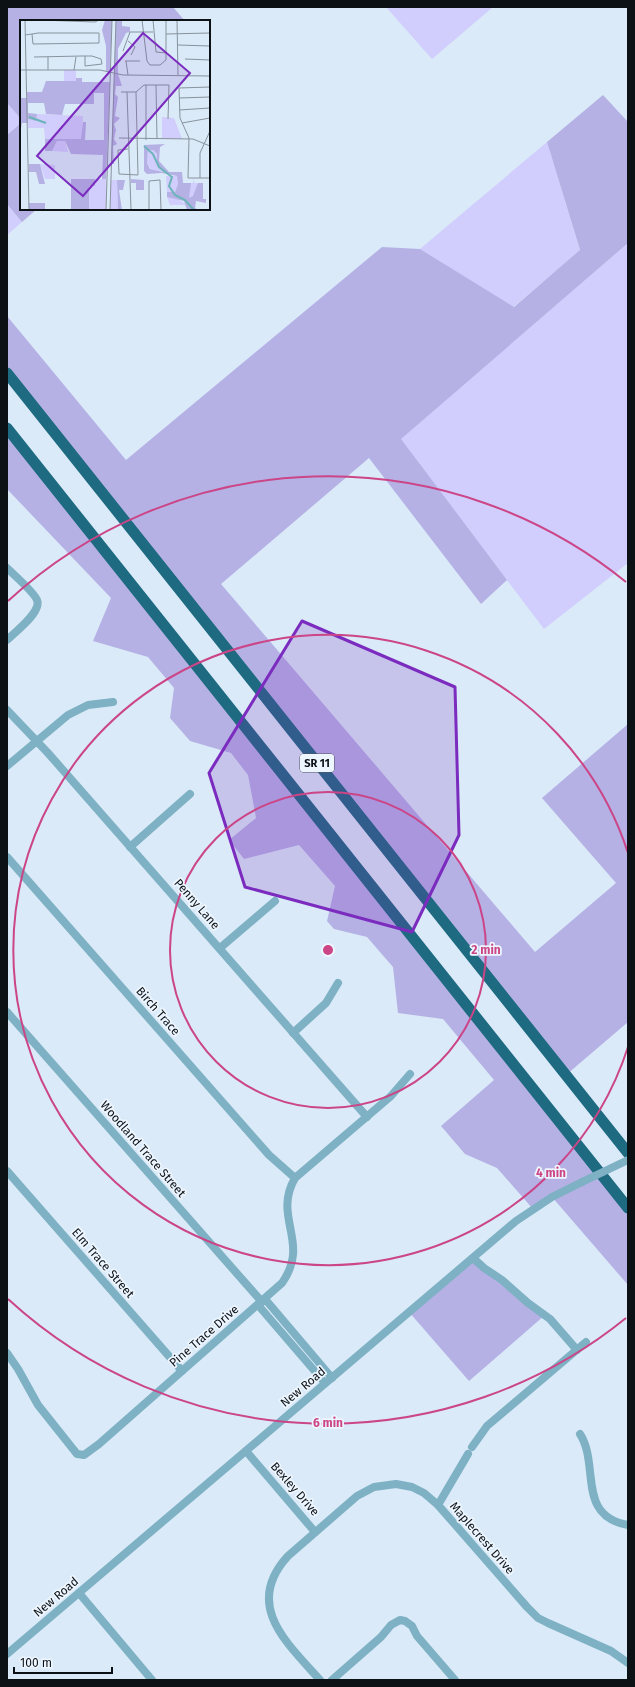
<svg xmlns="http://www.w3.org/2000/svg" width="635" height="1687" font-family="'Fira Sans',sans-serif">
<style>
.green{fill:#d1cdfc}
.forest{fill:#b5b1e5}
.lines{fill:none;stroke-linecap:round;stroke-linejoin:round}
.minor{stroke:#7eb1c4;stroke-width:8}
.highway{stroke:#1e6a81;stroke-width:11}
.minor-bridge{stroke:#7eb1c4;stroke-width:8}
.marked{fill:#7b2cbf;fill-opacity:0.2;stroke:#7b2cbf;stroke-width:3;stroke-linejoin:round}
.ring{fill:none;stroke:#cb4587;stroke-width:2}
.labels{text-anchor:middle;stroke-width:3.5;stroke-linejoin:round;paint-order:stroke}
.shield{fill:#edf6ff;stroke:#50565c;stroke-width:1}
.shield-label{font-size:11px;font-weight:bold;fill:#0c1116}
.street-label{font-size:12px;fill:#0c1116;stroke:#edf6ff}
.inset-river{fill:none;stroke:#6bb4b9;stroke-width:2}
.inset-road{fill:none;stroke:#88939e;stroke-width:1}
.view{fill:#7b2cbf;fill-opacity:0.15;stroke:#7b2cbf;stroke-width:2}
.inset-edge{fill:none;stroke:#0c1116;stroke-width:2}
.centre{fill:#cb4587;stroke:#edf6ff;stroke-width:2}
.ring-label{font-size:12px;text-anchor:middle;font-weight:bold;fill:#cb4587;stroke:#edf6ff;stroke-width:3.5;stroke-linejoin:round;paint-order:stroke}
</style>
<rect width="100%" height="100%" fill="#daeaf8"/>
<g class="green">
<path d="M386 7H493L432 59Z"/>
<path d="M7 103 21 119V123L7 135Z"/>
<path d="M547 142 580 251 513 307 420 249Z"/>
<path d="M7 204 22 222 7 235Z"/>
<path d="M628 243V563L544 629 400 439Z"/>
</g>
<g class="forest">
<path d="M7 7H173L185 21H21V119L7 103Z"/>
<path d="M603 95 628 122V243L401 439 507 580 481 604 369 458 221 584 535 952 616 883 542 798 628 724V1022L566 1075 7 373V316L126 460 382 247 420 249 514 307 580 250 547 142Z"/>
<path d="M21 123V209H37L22 222 7 204V135Z"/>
<path d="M7 428 628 1208V1285L552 1197 533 1209 497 1168 465 1154 441 1126 494 1080 443 1019 398 1013 393 967 367 937 334 929 327 921 335 886 299 845 244 859 229 840 256 818 248 775 231 753 190 741 170 718 174 688 148 657 93 641 111 598 7 489Z"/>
<path d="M473 1258 545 1315 469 1381 409 1312Z"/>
</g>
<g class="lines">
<g class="minor">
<path d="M7 568C14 575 34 592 37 600 42 612 15 632 7 640"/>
<path d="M7 710 48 753 367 1117"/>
<path d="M7 766 68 715 88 705 113 702"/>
<path d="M130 847 190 794"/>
<path d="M7 857 269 1155 295 1178"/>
<path d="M220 948 275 901"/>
<path d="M7 1012 262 1302"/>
<path d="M293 1033 326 1003 338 983"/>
<path d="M7 1171 182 1371"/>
<path d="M473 1258 484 1268 502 1280 528 1303 550 1319 577 1350"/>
<path d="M265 1299 332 1378"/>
<path d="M258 1305 325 1383"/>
<path d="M7 1353 18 1369 38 1405 77 1454 84 1455 99 1444 282 1283C311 1242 272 1218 295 1178L391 1096 410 1074"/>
<path d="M580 1434C600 1465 576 1516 628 1525"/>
<path d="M472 1447 487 1426 586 1342"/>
<path d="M246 1451 315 1532"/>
<path d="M438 1505 468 1454"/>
<path d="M79 1593 152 1680"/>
<path d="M7 1654 516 1221 552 1197 582 1182"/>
<path d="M320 1680C287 1643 243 1605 288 1556L357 1496 374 1487 396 1484 412 1487 424 1493 438 1505 527 1607 538 1618 548 1623 611 1651 628 1663"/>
<path d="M332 1680 381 1637 391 1625 400 1620 405 1621 412 1626 417 1636 455 1680"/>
</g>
<g class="highway">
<path d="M7 373 628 1153"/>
<path d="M7 428 628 1208"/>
</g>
<path class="minor-bridge" d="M582 1182 628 1160"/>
</g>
<path class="marked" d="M302 621 455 687 459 835 412 932 245 887 209 773Z"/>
<g class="ring">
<circle cx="328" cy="950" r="158"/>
<path d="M628 1047A315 315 0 1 1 628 853"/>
<path d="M626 1318A473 473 0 0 1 8 1299M8 601A473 473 0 0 1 626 582"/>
</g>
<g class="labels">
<rect class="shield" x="300" y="754" width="34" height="18" rx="3"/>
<g class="shield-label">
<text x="317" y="767">SR 11</text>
</g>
<g class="street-label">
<text transform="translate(197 904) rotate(49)" y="4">Penny Lane</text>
<text transform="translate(158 1011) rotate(49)" y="4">Birch Trace</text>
<text transform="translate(143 1149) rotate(49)" y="4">Woodland Trace Street</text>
<text transform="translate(103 1263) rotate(49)" y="4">Elm Trace Street</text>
<text transform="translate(204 1336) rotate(-41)" y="4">Pine Trace Drive</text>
<text transform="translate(303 1387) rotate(-40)" y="4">New Road</text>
<text transform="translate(295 1489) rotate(49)" y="4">Bexley Drive</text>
<text transform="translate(482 1538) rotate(49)" y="4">Maplecrest Drive</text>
<text transform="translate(56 1597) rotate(-40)" y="4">New Road</text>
</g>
</g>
<g transform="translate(20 20)">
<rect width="190" height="190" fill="#daeaf8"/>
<path d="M44 50H56V61H44ZM17 94 63 96 62 119H25L24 108H8V99L16 101ZM142 97 154 98 162 119H142ZM37 121H45L48 132 32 131ZM128 130H133L137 134V143L143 152 131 149 127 143ZM20 144 35 145V159H25ZM146 156H157L158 164 155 172H147ZM174 158V163H183V179H168V163H173ZM75 159H86V190H69V166H75ZM91 160H97L98 190H90ZM147 177H155L167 185H150Z" fill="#d1cdfc"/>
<path d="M85 0H92L90 52 86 51V26L82 10ZM96 0H102V6L110 7V12L106 13 98 29V54L102 66H96L95 74 98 77 95 96 100 98 94 104 96 110 94 119 97 124 93 126 94 144H91ZM56 58H62V62H90L86 159H82L83 135 51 134 45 121H37L32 131H25V119H61L63 102H66L65 120H84V73H74V84H45L42 95 26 94 24 83H8V93L17 94 16 101 8 99V103H2L0 113V78H7V72H22L26 61H56ZM145 124 140 127 139 141 149 152H162L163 163H171L169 178 173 176 178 163H183V179H186V183L176 181 175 188 178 190H167L164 181 147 177V172H155L158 164 157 156 142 153 127 154 124 151V125ZM128 130H133L137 134V143L143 152 130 149 127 143ZM9 144H20L25 164H19L16 152H9ZM51 159H75V166H69V190H51ZM111 159 124 160V170H116V163H111ZM97 160H105L103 170H99L102 190H98ZM9 183H25V190H9Z" fill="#b5b1e5" fill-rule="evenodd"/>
<path class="inset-river" d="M9 97 26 103M124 126 133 134 139 147 152 157 149 166 155 175 165 180 174 190"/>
<path class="inset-road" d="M5 0 9 190M20 0 75 2 79 0M122 0 127 41 130 45H140L146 40V0M133 0 136 32 146 33M157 0 158 55M146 14 190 13M5 15 12 14 18 13H79V23L13 24 12 14M108 21 115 27 111 35M158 25 190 26M103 31 110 12H133M14 37 62 36H72L81 39 82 44 65 46V36M28 37V50M165 39 190 40M105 41H120M106 41 108 55M0 50H80L103 55 190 56M54 50 56 37M126 65V120M136 65 137 119M190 67 159 68 160 98 169 118 168 158H190M101 72H116L124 65H149L148 99M107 72 111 190M159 78 190 77M159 90 190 88M162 103 190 98M99 118 173 119 190 126M108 129 98 130 99 154 118 155 116 72M180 158V133L190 111M86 190 92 0M90 190 96 0M129 190V161L140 160 141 190"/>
<path class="view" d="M123 13 170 53 63 176 17 136Z"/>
<rect width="190" height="190" class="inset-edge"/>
</g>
<circle cx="328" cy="950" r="6" class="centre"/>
<g class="ring-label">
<text x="486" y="954">2 min</text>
<text x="551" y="1177">4 min</text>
<text x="328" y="1427">6 min</text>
</g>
<rect width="635" height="1687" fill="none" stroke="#0c1116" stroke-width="16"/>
<path d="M14 1667v6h98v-6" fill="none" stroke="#0c1116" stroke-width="2"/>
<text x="20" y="1667" font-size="12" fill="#0c1116" stroke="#edf6ff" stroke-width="3" paint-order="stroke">100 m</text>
</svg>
